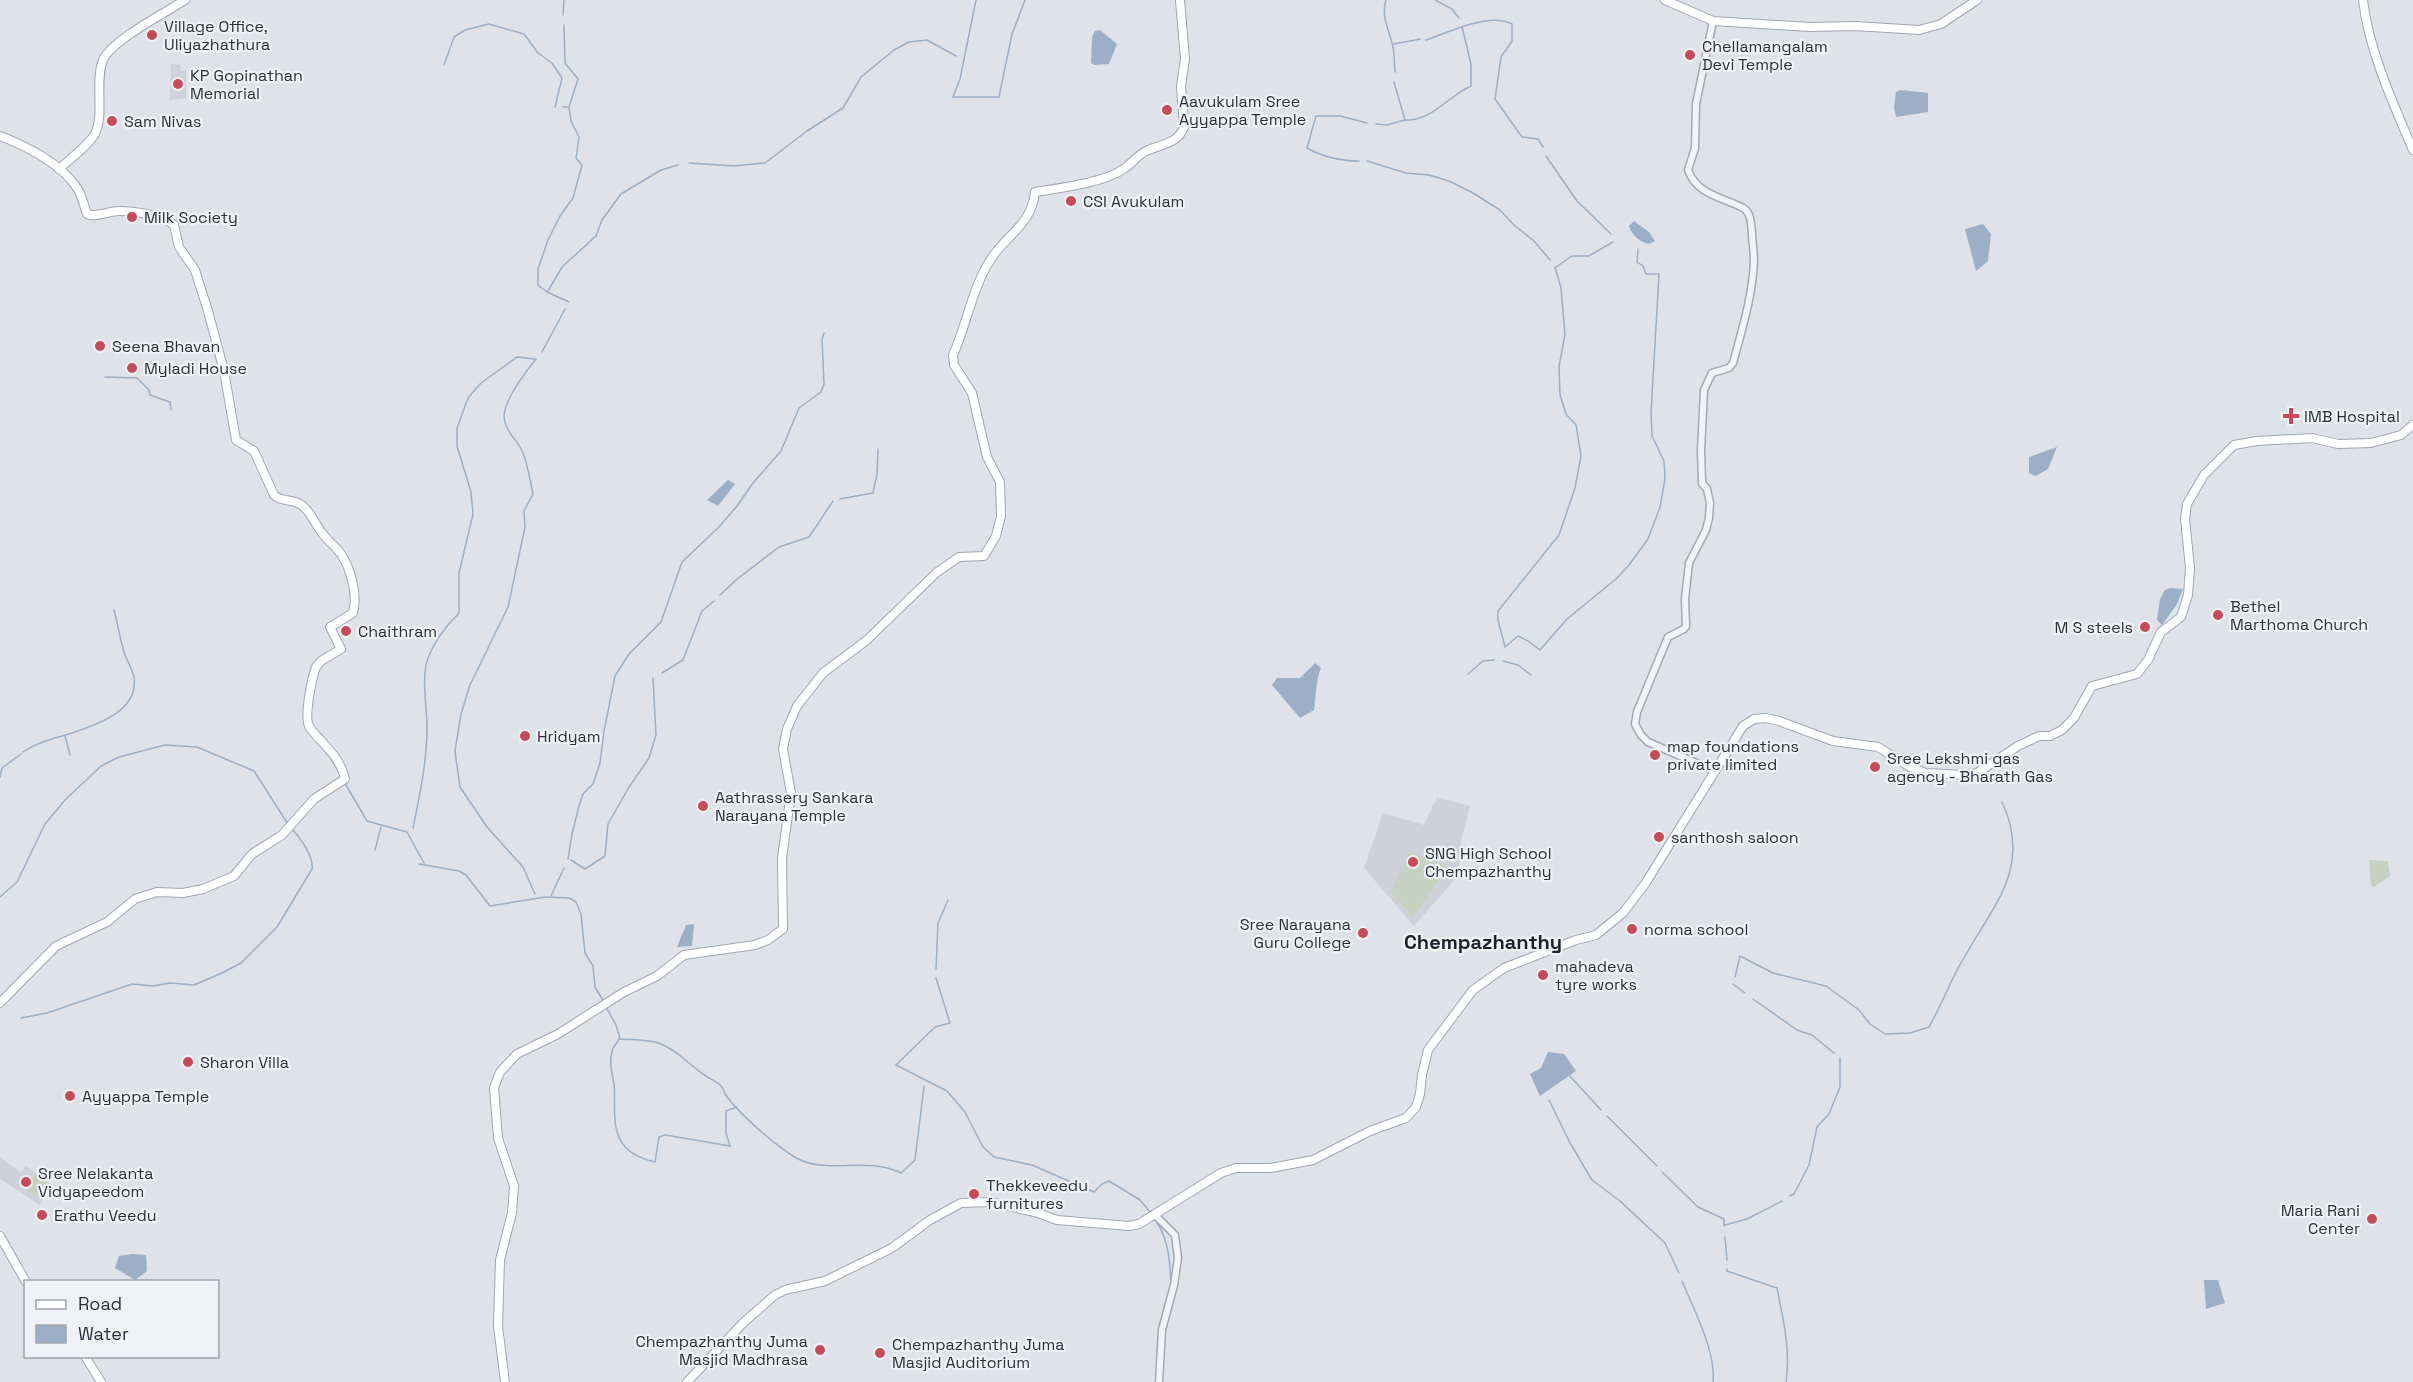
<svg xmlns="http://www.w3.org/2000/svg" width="2413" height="1382" font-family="'Space Grotesk',sans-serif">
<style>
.built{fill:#ced1da}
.green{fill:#c5d1c1}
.water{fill:#9cafc6}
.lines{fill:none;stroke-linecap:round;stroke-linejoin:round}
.stream{stroke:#9cafc6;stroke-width:1.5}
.minor-casing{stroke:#a5a9b2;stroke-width:9}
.major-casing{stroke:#9fa6b3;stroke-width:10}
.minor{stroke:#f2f3f6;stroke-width:6}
.major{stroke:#fff;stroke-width:8}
.poi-dot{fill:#c64b59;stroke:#eff1f5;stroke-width:2}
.labels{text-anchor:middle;stroke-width:4.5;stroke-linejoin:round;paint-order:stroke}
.poi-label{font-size:16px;fill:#29303e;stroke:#eff1f5;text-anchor:start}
.quarter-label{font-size:20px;font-weight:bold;fill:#1b212f;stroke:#eff1f5}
</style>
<rect width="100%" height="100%" fill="#dfe2e8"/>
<g class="built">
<path d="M171 64 180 65 181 71 186 70V98L170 100Z"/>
<path d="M1437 797 1470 806 1461 841V857L1455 879 1414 926 1364 868 1383 813 1424 825Z"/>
<path d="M0 1157 21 1173 26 1166 52 1185 40 1205 0 1179Z"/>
</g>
<g class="green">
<path d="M1410 852 1448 867 1413 917 1390 892Z"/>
<path d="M2369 860 2388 861 2390 876 2374 887 2371 886Z"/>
<path d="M35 1174 48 1183 41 1198 18 1185 23 1178 31 1183Z"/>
</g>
<g class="water">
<path d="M1100 30 1117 44 1109 64 1094 65 1091 63 1092 37 1095 31Z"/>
<path d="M1901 90 1928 93V112L1896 117 1894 108 1896 92Z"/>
<path d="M1634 221 1649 232 1655 241 1649 244C1640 242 1632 236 1629 226Z"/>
<path d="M1983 224 1991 234 1988 261 1976 271 1965 229Z"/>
<path d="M2057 447 2048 469 2036 476 2029 473V457Z"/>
<path d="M728 480 735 484 718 506 707 500Z"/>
<path d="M2170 588 2183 589 2177 604 2162 625 2157 620 2160 599 2165 590Z"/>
<path d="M1315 663 1321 668C1316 678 1316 697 1314 710L1300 718 1272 685 1277 678H1300Z"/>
<path d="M694 924 692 946 677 947 686 925Z"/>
<path d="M1548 1052 1564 1054 1576 1071 1540 1096 1530 1074 1541 1068Z"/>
<path d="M132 1254 146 1255 147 1271 135 1280 115 1268 119 1256Z"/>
<path d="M2204 1280H2218L2225 1303 2206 1309Z"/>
</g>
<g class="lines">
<g class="stream">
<path d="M976 0 960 79 953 97H999L1012 34 1025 0"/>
<path d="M1386 0C1381 16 1388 27 1392 43 1395 52 1394 63 1395 72"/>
<path d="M1435 0 1452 9 1459 18"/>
<path d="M563 15 564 0"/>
<path d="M564 25 565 63 578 79 569 107 571 121 579 137 576 158 582 165 573 198 560 216 548 240 538 269V285L547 292 569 302"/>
<path d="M1426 40C1449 32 1489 12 1512 24V41L1501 57 1495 99 1522 137 1538 139 1543 147"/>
<path d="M1394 44 1420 39"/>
<path d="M444 65 454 37 465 30 489 24 524 34 538 53 552 63 562 78 555 107"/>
<path d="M563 107H568"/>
<path d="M1405 120C1431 122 1448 96 1471 86V64L1462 27"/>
<path d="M1376 124 1387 125 1405 120 1394 82"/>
<path d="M1546 156 1577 201 1611 234"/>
<path d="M1359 161C1340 161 1323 157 1307 148L1316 116H1340L1367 123"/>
<path d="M1367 161 1406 173 1429 175 1449 181 1473 193 1500 210 1514 225 1534 241 1550 260"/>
<path d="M689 163 734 166 765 163 807 131 843 108 861 77 894 50 909 42 927 40 956 56"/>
<path d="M1555 267 1561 288 1565 334 1559 367 1560 395 1566 414 1576 425 1581 456 1575 488 1559 535 1498 611V620L1505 647 1518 636 1528 641 1540 650 1567 619 1616 579 1629 565 1648 539 1660 507 1665 479 1664 461 1652 436 1651 413 1659 274H1646L1643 266 1637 262 1638 249"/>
<path d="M1556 267 1572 256H1589L1613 242"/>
<path d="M548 291 562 267 596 236 602 220 621 194 661 170 678 165"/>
<path d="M542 352 565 309"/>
<path d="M105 377 137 378 149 390 150 395 170 402 171 410"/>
<path d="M840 499 873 493 877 474 878 449"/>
<path d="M720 595 736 580 779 547 809 537 833 501"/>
<path d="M1503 661 1518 665 1531 675"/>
<path d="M662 673 683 660 702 611 714 601"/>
<path d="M1468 674 1483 661 1494 660"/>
<path d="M65 736 70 755"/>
<path d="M23 752C39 741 57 738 75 732 100 723 139 710 134 677 132 669 128 662 125 655 120 640 118 625 114 610"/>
<path d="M328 754 338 770"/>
<path d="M0 777 2 768 21 754"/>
<path d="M346 785 367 821 407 832 424 863"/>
<path d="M413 828C420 794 427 761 427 727 427 707 421 677 428 658 434 642 447 625 459 613V573L473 514 471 492 457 446V428L468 398 481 383 517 357 535 359"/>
<path d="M375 850 381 827"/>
<path d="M568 859 572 834 579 806 583 794 593 784 600 763 604 731 615 676 629 654 661 622 682 562 718 528 737 506 753 483 781 451 799 408 821 392 824 384 822 339 824 333"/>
<path d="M571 860 585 869 605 856 608 824 629 787 649 758 656 735 653 678"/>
<path d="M419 864 459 871 466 875 490 906 545 897 569 898 576 902 581 914 585 953 593 966 595 987 604 1002"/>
<path d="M535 894 523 867 487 827 460 787 455 751 461 714 470 685 508 607 525 527 524 511 533 494C530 480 528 466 523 453 518 440 504 431 504 416 505 399 526 371 536 359"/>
<path d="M551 896 564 868"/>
<path d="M0 897 17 882 45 824 65 800 101 766 119 757 165 745 197 747 254 771 288 824"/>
<path d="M936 969 938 923 948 900"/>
<path d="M1735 977 1740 956 1773 973 1826 986 1859 1010 1870 1024 1885 1034 1910 1033 1929 1027C1941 1006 1950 982 1962 961 1992 907 2033 868 2002 802"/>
<path d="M936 978 950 1023 935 1027 896 1065 947 1091 965 1112 983 1147 994 1157 1032 1165 1094 1192 1102 1184 1109 1181 1140 1200 1151 1213"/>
<path d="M1733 984 1745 993"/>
<path d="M1753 999 1797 1030 1812 1035 1834 1053"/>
<path d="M606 1007 616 1025 620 1039C633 1040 649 1039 661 1044 679 1051 690 1066 706 1076 710 1079 718 1082 721 1086 723 1088 724 1092 725 1094 738 1113 774 1144 793 1156 826 1177 864 1155 901 1173L915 1160 924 1086"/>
<path d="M21 1018 47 1013 132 984 153 986 170 983 194 985 222 973 241 963 277 927 312 869C314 857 300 837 291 828"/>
<path d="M619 1039C617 1043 613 1047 612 1051 609 1063 612 1073 614 1084 616 1105 610 1131 626 1148 634 1156 644 1159 655 1162L659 1137 665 1135 730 1146 726 1133V1111L737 1107"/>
<path d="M1569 1075 1601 1110"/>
<path d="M1549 1100 1570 1143 1592 1180 1620 1201 1665 1243 1679 1273"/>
<path d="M1607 1116 1657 1166"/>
<path d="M1662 1172 1698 1207 1724 1219V1226"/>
<path d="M1790 1196 1794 1194 1809 1165 1817 1127 1829 1114 1840 1087V1058"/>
<path d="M1157 1222C1169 1242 1170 1262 1171 1286"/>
<path d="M1725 1225 1747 1219 1782 1201"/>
<path d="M1725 1237 1727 1260"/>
<path d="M1727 1269V1271L1777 1288C1783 1319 1791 1350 1786 1382"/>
<path d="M1682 1281C1694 1310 1716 1351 1713 1382"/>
<path d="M1162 1319 1165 1303"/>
<path d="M1157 1360 1158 1344"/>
</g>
<defs>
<g id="minor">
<path d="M1713 21 1696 104 1695 148 1688 170C1697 195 1722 197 1743 208 1751 212 1751 224 1752 233 1752 242 1754 251 1754 260 1753 294 1742 330 1733 363L1729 368 1712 373 1704 390 1701 450 1702 483 1707 489 1710 503 1709 518 1706 530 1689 563 1685 599 1686 626 1684 629 1668 637 1637 712 1635 724 1641 735 1648 742 1715 771"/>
<path d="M1154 1214 1175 1235 1178 1258 1174 1285 1162 1330 1159 1382"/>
</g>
<g id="major">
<path d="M1665 0 1713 21 1810 27 1855 26 1919 30 1941 24 1977 0"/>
<path d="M2363 0C2369 51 2393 103 2413 150"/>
<path d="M0 136C26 146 62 164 77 188 82 195 84 206 87 214 97 218 108 211 119 211 134 211 163 215 174 225L179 247 195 270 208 311 224 371 236 440 254 451 274 495C282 503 294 498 303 506 311 513 316 525 322 533 328 541 336 547 341 554 351 569 358 596 353 613L330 627 341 649 321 661 316 667C312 678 303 718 310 728 323 745 340 756 345 779L314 799 282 835 252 854 234 876 203 889 183 893 157 892 135 899 107 922 56 946 0 1003"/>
<path d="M59 169C70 159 84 149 93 137 106 119 94 82 103 60 112 40 165 13 185 0"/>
<path d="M0 1236 26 1282"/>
<path d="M85 1356 101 1382"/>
<path d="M505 1382 498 1326 500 1260 512 1213 514 1186 498 1138 494 1088 500 1072 517 1054 558 1034 624 992 657 976 684 955 755 945 768 940 783 929 782 858 791 793 783 749 787 729 797 706 823 673 867 640 936 573 959 557 984 556 996 536 1001 516 1000 482 987 457 972 393 954 365 953 355C968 322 973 281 996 252 1013 231 1032 221 1035 192 1061 188 1104 183 1125 168 1132 163 1138 155 1146 151 1161 144 1178 144 1184 127L1181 86 1185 59 1180 0"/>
<path d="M687 1382 743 1323 775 1295 785 1290 825 1281 892 1248 930 1220 961 1203 990 1202 1035 1212 1057 1220 1129 1226 1139 1224 1221 1173 1236 1168H1271L1313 1160 1370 1131 1406 1118 1416 1107 1420 1094 1422 1075 1428 1050 1473 990 1504 968 1576 940 1596 935 1623 913 1645 884 1743 726 1754 719 1766 718 1779 721 1833 741 1878 747 1910 767 1925 773 1965 775 1977 773 2018 746 2039 736H2050L2062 730 2074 718 2092 686 2137 674 2148 660 2161 632 2181 617 2188 595 2190 568 2185 519 2187 504 2204 475 2234 445 2257 441 2312 438 2338 444 2371 443 2401 435 2413 425"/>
</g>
</defs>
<use href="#minor" class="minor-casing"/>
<use href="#major" class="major-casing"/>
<use href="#minor" class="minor"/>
<use href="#major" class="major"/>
</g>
<g class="poi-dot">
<circle cx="152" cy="35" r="6"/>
<circle cx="1690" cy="55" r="6"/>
<circle cx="178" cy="84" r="6"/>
<circle cx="1167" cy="110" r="6"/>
<circle cx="112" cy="121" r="6"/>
<circle cx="1071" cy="201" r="6"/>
<circle cx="132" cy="217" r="6"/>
<circle cx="100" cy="346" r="6"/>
<circle cx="132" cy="368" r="6"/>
<path d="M2288 407h6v6h6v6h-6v6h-6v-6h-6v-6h6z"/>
<circle cx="2218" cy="615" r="6"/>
<circle cx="2145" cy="627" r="6"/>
<circle cx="346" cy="631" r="6"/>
<circle cx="525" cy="736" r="6"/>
<circle cx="1655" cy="755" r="6"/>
<circle cx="1875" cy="767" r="6"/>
<circle cx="703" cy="806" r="6"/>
<circle cx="1659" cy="837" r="6"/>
<circle cx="1413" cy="862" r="6"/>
<circle cx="1632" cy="929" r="6"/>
<circle cx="1363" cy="933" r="6"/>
<circle cx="1543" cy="975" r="6"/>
<circle cx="188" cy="1062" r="6"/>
<circle cx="70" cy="1096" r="6"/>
<circle cx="26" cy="1182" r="6"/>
<circle cx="974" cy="1194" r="6"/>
<circle cx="42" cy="1215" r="6"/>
<circle cx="2372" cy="1219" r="6"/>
<circle cx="820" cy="1350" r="6"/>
<circle cx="880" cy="1353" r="6"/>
</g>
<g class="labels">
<g class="poi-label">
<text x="164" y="32">Village Office,<tspan x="164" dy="18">Uliyazhathura</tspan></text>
<text x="1702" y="52">Chellamangalam<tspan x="1702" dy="18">Devi Temple</tspan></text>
<text x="190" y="81">KP Gopinathan<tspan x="190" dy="18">Memorial</tspan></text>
<text x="1179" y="107">Aavukulam Sree<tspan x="1179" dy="18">Ayyappa Temple</tspan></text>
<text x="124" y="127">Sam Nivas</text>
<text x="1083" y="207">CSI Avukulam</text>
<text x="144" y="223">Milk Society</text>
<text x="112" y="352">Seena Bhavan</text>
<text x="144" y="374">Myladi House</text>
<text x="2304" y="422">IMB Hospital</text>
<text x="2230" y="612">Bethel<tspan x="2230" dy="18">Marthoma Church</tspan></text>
<text x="2133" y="633" text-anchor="end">M S steels</text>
<text x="358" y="637">Chaithram</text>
<text x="537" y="742">Hridyam</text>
<text x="1667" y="752">map foundations<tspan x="1667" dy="18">private limited</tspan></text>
<text x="1887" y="764">Sree Lekshmi gas<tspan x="1887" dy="18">agency - Bharath Gas</tspan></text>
<text x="715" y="803">Aathrassery Sankara<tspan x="715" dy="18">Narayana Temple</tspan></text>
<text x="1671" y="843">santhosh saloon</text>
<text x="1425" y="859">SNG High School<tspan x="1425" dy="18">Chempazhanthy</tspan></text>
<text x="1351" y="930" text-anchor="end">Sree Narayana<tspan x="1351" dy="18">Guru College</tspan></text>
<text x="1644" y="935">norma school</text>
<text x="1555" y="972">mahadeva<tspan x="1555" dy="18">tyre works</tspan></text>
<text x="200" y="1068">Sharon Villa</text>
<text x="82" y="1102">Ayyappa Temple</text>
<text x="38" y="1179">Sree Nelakanta<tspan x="38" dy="18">Vidyapeedom</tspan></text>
<text x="986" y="1191">Thekkeveedu<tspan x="986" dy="18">furnitures</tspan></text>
<text x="2360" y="1216" text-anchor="end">Maria Rani<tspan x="2360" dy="18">Center</tspan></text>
<text x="54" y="1221">Erathu Veedu</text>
<text x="808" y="1347" text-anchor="end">Chempazhanthy Juma<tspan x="808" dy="18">Masjid Madhrasa</tspan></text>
<text x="892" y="1350">Chempazhanthy Juma<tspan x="892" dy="18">Masjid Auditorium</tspan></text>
</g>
<g class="quarter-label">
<text x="1483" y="949">Chempazhanthy</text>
</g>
</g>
<rect x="24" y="1280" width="195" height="78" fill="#eff1f5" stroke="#a0a4ac" stroke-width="1.5"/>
<rect x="36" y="1300" width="30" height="9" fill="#ffffff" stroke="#a0a4ac" stroke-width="1.5"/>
<text x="78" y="1310" font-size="18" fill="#29303e">Road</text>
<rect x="36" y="1325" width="30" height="18" fill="#9cafc6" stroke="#a0a4ac" stroke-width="1.5"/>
<text x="78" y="1340" font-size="18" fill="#29303e">Water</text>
</svg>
